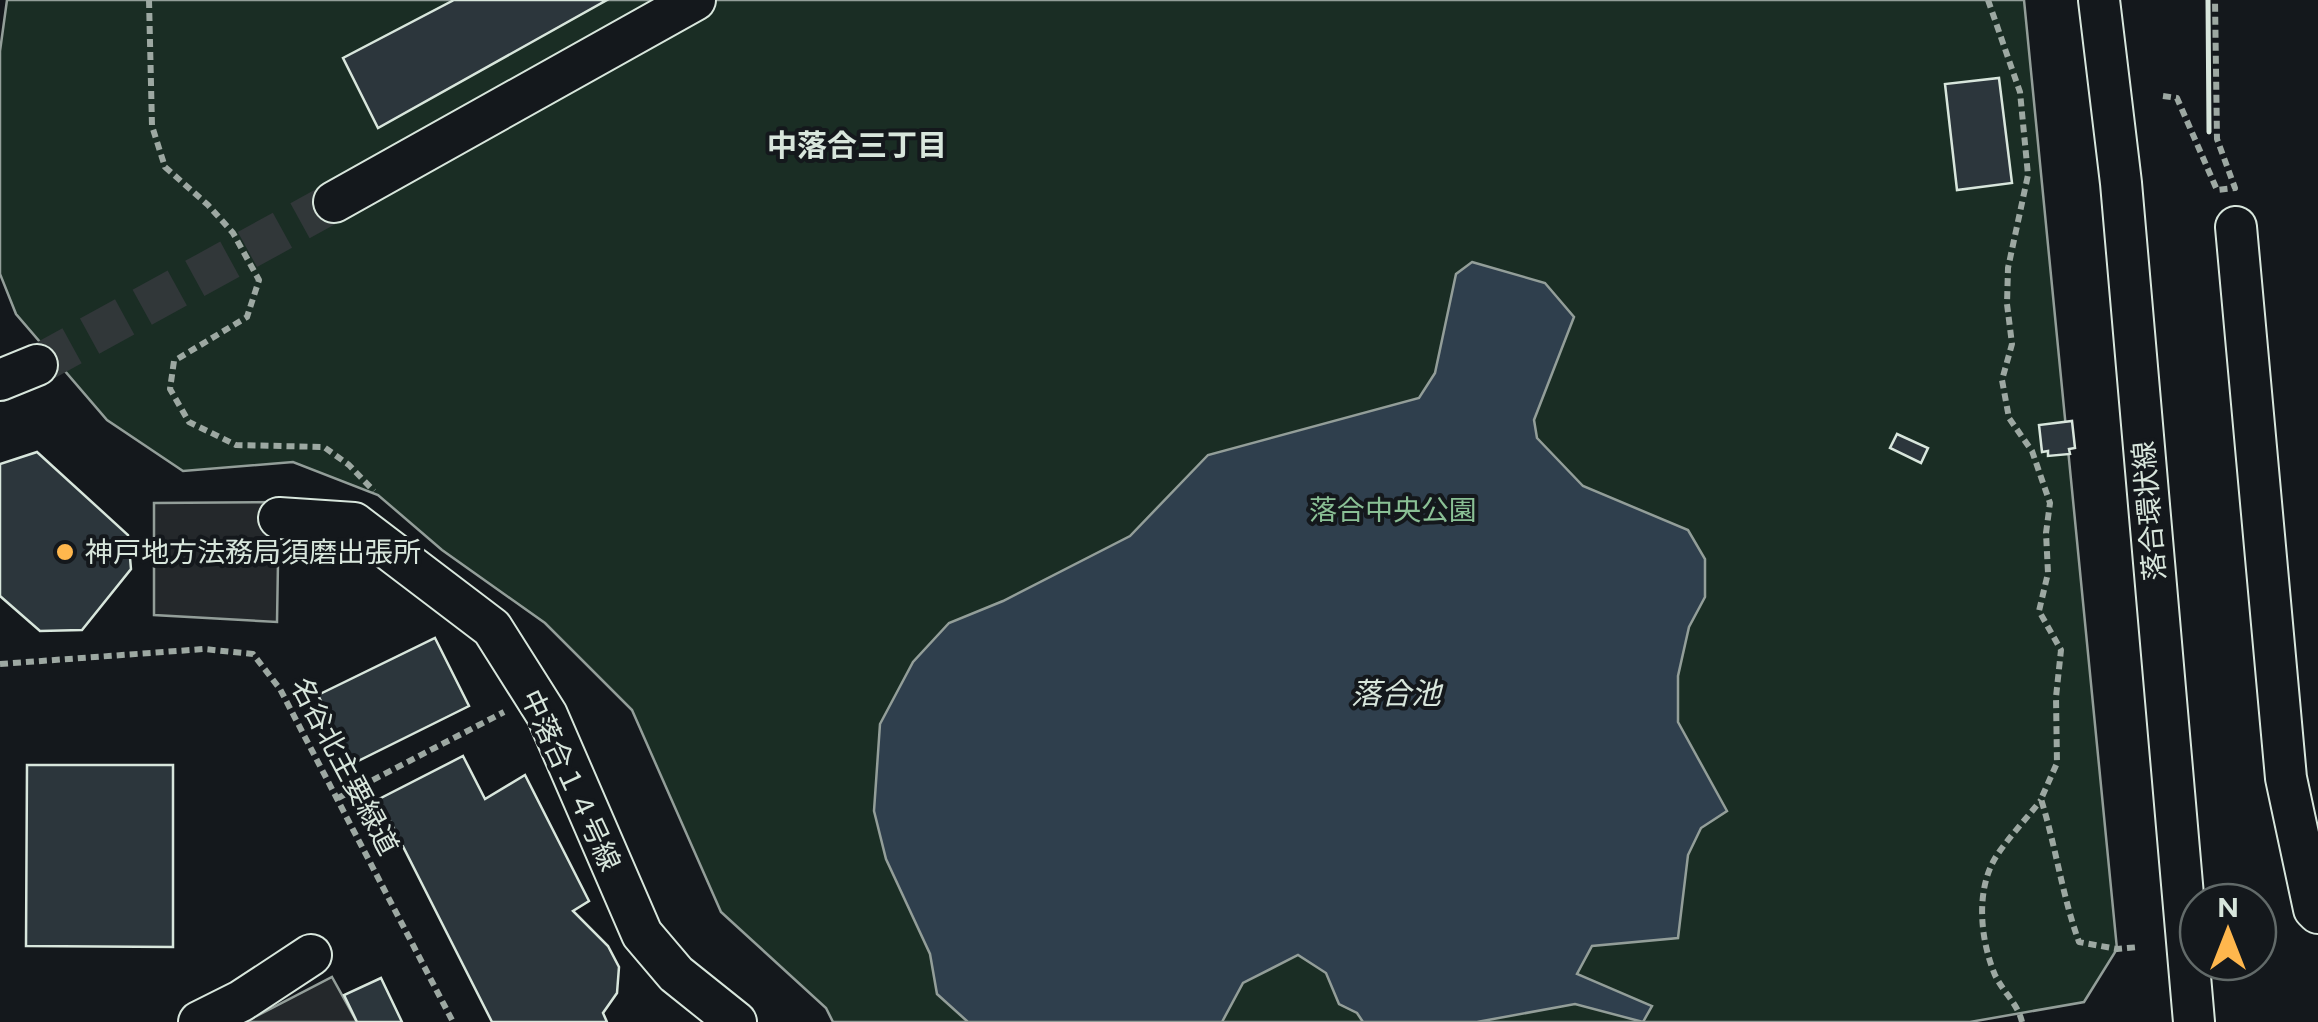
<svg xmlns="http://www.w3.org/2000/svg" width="2318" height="1022" font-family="Figtree,'Noto Sans JP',sans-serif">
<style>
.green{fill:#1a2d24;stroke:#939e99;stroke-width:2.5}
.parking{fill:#24282b;stroke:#939e99;stroke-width:2.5}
.water{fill:#2f3f4d;stroke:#939e99;stroke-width:2.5}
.building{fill:#2c363c;stroke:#d8e6dc;stroke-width:2.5}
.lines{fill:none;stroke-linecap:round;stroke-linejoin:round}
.minor-tunnel{stroke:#313739;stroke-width:40;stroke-dasharray:40 20;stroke-linecap:butt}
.minor-casing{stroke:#d8e6dc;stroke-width:44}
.path{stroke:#9da8a2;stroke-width:6;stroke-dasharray:8 5;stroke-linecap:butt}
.minor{stroke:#14181c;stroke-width:40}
.wall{stroke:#d8e6dc;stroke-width:5}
.poi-dot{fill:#ffb74d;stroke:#14181c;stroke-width:4}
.labels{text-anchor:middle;stroke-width:8;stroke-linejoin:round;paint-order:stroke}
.park-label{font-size:28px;fill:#8ac095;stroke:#14181c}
.street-label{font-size:28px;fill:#d8e6dc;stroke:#14181c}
.poi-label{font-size:28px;fill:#d8e6dc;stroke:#14181c;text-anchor:start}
.neighbourhood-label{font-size:30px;font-weight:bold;fill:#d8e6dc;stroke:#14181c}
.water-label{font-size:30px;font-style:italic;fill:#d8e6dc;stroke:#14181c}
</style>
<rect width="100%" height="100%" fill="#14181c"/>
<path class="green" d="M7 0H2024L2117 949 2084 1002 1970 1022H833L826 1008 721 912 632 710 545 623 442 550 378 495 293 462 183 471 107 420 16 314 0 274V51Z"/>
<g class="parking">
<path d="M279 502 277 622 154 615V503Z"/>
<path d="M332 977 357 1022H245Z"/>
</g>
<path class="water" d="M1472 262 1545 283 1574 317 1534 420 1537 438 1583 486 1688 530 1705 559V597L1689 627 1678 676V722L1727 811 1701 828 1688 855 1678 938 1592 946 1577 974 1652 1006 1643 1022 1575 1004 1477 1022H1363L1357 1013 1339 1004 1326 973 1298 955 1243 983 1222 1022H968L937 994 930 954 886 859 874 811 880 724 913 662 949 623 1003 601 1130 536 1208 455 1419 398 1435 373 1456 274Z"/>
<g class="building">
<path d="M454 0H607L378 128 343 58Z"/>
<path d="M1999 78 2012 183 1957 190 1945 84Z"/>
<path d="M2072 421 2075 448 2069 449 2070 454 2048 456V451L2042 452 2039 425Z"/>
<path d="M1897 434 1928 448 1921 463 1890 448Z"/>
<path d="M37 452 128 535 131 569 82 630 40 631 0 596V464Z"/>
<path d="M435 638 469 706 352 764 318 695Z"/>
<path d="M463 756 485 799 525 775 589 901 573 911 608 946 619 967 617 993 603 1013 607 1022H492L379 799Z"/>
<path d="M27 765H173V947L26 946Z"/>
<path d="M381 978 402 1022H357L344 995Z"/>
</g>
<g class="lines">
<path class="minor-tunnel" d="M37 365 334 202"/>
<defs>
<g id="minor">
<path d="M2099 0 2121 183 2194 1022"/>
<path d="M334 202 695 0"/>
<path d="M2236 227 2286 778 2314 909 2318 913"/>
<path d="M0 380 37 365"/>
<path d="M279 518 354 523 492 628 547 715 642 934 676 974 736 1022"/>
<path d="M199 1022 241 1001 311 955"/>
</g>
</defs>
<use href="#minor" class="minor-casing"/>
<g class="path">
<path d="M149 0 152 126 165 167 208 205 233 233 259 280 247 317 174 361 170 389 189 422 236 445 324 447 349 465 374 491"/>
<path d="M1988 0 2020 92 2028 175 2008 268 2007 304 2012 344 2002 380 2009 418 2032 451 2050 503 2046 533 2048 573 2039 611 2061 650 2056 697 2057 763 2041 799C2056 847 2062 895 2079 942L2117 949 2139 947"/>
<path d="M2163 96 2177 98 2217 190 2235 188 2217 139 2215 0"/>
<path d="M0 664 204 649 253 654 280 689 453 1022"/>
<path d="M338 798 504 712"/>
<path d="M2022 1022C2018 1004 2003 992 1995 975 1980 939 1975 889 1997 855 2010 836 2027 818 2041 800"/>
</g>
<use href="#minor" class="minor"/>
<path class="wall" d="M2208 0 2209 132"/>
</g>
<circle class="poi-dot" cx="65" cy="552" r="10"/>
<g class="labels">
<g class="park-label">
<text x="1393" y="520">落合中央公園</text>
</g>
<g class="street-label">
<text transform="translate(2149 511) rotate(-95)" y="10">落合環状線</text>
<text transform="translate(345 766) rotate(62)" y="10">名谷北主要緑道</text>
<text transform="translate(571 780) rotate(65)" y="10">中落合１４号線</text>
</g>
<g class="poi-label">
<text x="85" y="562">神戸地方法務局須磨出張所</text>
</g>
<g class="neighbourhood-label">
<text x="857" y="156">中落合三丁目</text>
</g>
<g class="water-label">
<text x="1396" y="704">落合池</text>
</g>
</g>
<g transform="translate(2228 932)"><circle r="48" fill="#14181c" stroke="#626a69" stroke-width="2.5"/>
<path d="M0-8L18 38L0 25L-18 38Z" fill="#ffb74d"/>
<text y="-15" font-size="28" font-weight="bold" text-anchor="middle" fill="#d8e6dc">N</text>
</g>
</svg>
